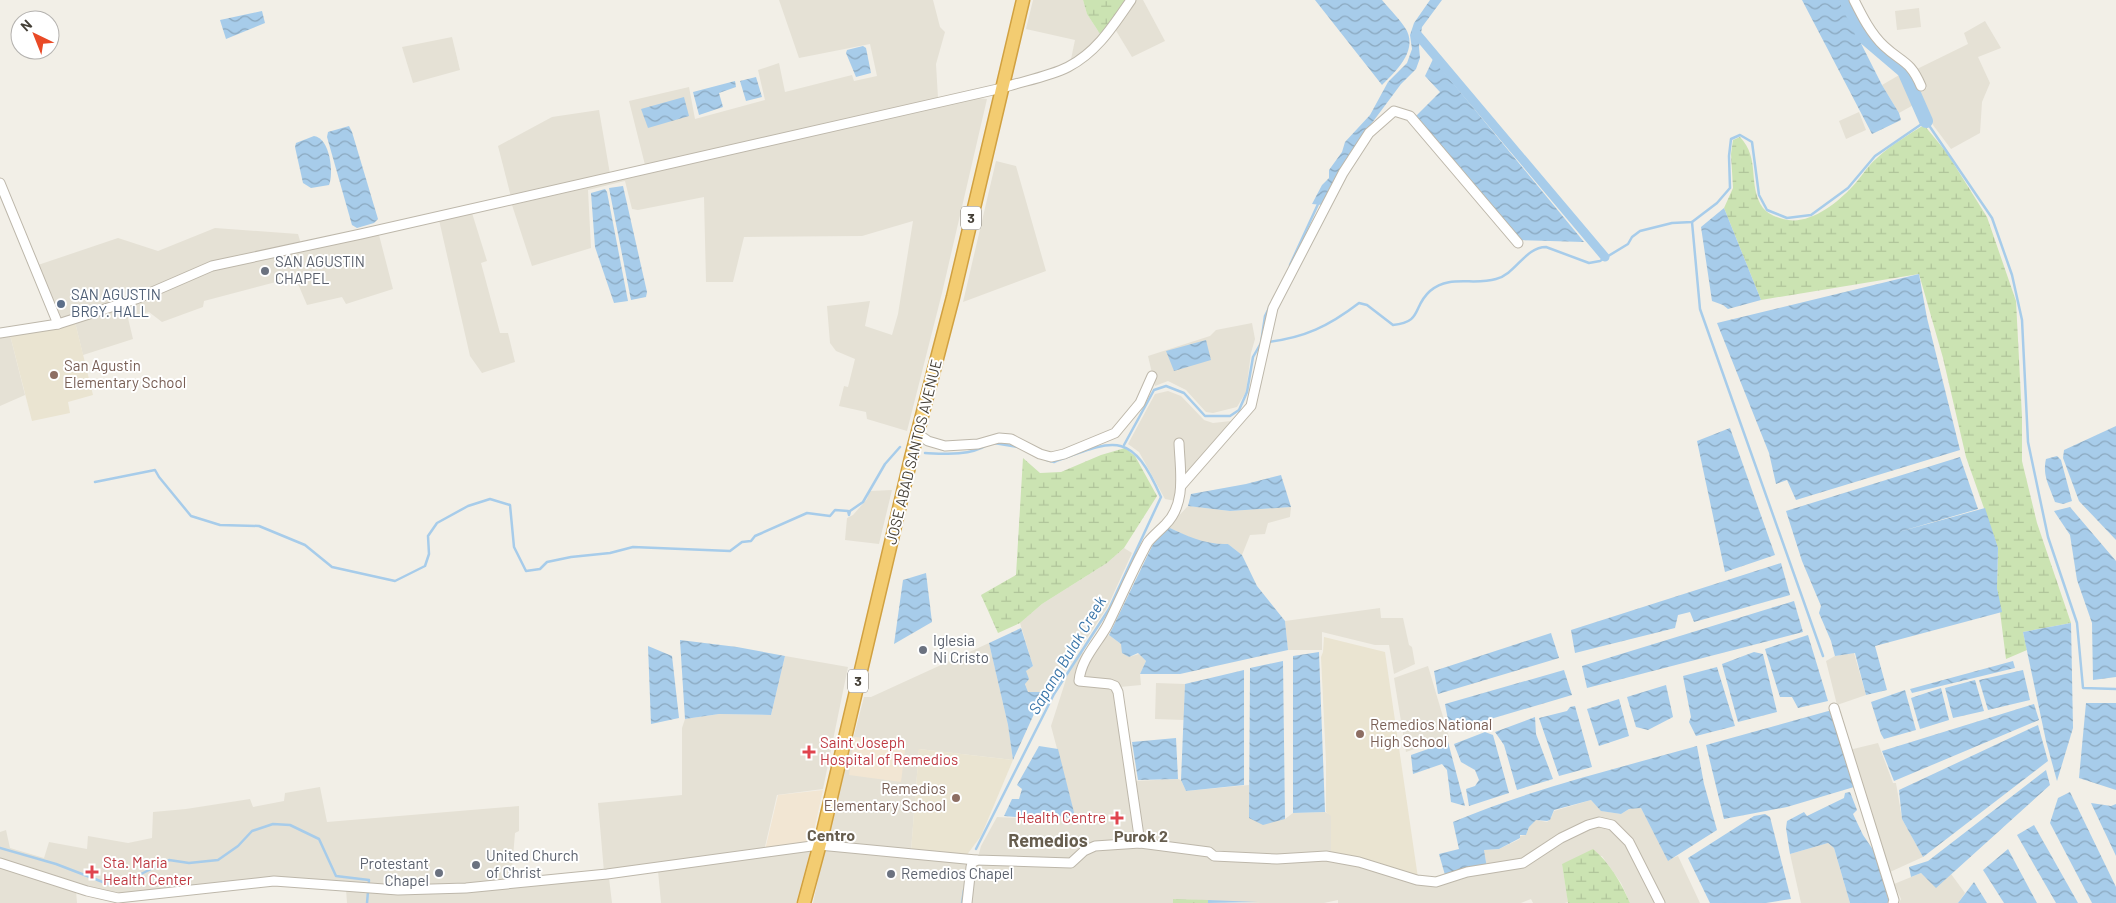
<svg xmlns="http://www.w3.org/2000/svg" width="2116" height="903" font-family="Barlow,sans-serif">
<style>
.residential{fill:#e5e1d5}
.commercial{fill:#f2e6d3}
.education{fill:#eae4d1}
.wetland{fill:url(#wetland-marsh)}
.water{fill:url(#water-waves)}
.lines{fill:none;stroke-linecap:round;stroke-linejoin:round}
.stream{stroke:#a7ccea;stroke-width:2.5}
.canal{stroke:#a7ccea;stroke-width:9}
.river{stroke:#a7ccea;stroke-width:14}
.minor-casing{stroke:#bdb7aa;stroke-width:11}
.highway-casing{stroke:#d1a141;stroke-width:15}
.minor{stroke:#fff;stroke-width:9}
.highway{stroke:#f3cc71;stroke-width:12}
.worship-dot{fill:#6b7280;stroke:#fff;stroke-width:2}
.service-dot{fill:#5c6f8a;stroke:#fff;stroke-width:2}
.education-dot{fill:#8d6e63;stroke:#fff;stroke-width:2}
.health-dot{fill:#e0444e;stroke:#fff;stroke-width:2}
.labels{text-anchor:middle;stroke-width:4;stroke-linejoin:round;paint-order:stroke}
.shield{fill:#fff;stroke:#7c7972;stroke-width:1}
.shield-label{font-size:14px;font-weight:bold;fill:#443f36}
.worship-label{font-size:15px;fill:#5b616d;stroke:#fff;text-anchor:start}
.service-label{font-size:15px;fill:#4e5e75;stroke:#fff;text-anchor:start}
.education-label{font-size:15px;fill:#785e54;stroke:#fff;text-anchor:start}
.street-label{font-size:15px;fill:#443f36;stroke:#fff}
.health-label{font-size:15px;fill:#be3a42;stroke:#fff;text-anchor:start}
.water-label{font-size:16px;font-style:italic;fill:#3874a8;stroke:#fff}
.neighbourhood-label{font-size:16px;font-weight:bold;fill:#665d4e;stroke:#fff}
.quarter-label{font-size:18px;font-weight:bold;fill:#665d4e;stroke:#fff}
</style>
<defs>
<pattern id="wetland-marsh" width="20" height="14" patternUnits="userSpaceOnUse" patternTransform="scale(1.25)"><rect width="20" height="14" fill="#cbe3b2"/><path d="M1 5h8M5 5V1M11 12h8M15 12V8" fill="none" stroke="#b0c49a"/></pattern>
<pattern id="water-waves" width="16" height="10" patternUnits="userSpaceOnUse" patternTransform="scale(1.25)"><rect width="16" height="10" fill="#a7ccea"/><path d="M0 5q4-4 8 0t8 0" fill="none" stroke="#8aa7be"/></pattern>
</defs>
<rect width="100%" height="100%" fill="#f2efe7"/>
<g class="residential">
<path d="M779 0H933L940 27 945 32 936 64 938 98 645 165 629 101 689 87 695 119 765 100 758 70 779 63 785 92 852 75 854 81 877 76 870 44 799 58Z"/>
<path d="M1033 0H1083L1087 14 1102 37 1070 64 1075 40 1026 29Z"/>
<path d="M1135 0H1143L1165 41 1132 57 1115 29Z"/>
<path d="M1919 8 1921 27 1897 30 1895 11Z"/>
<path d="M1985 21 2001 48 1978 57 1990 83 1982 102 1980 133 1951 149 1933 125 1920 96 1921 90 1927 88 1917 69 1968 44 1964 33Z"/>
<path d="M452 37 460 70 413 83 402 47Z"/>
<path d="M1901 74 1917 103 1899 113 1882 85Z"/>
<path d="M977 98 987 99 942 293 907 431 867 419 866 412 839 406 844 386 848 387 855 359 836 351 830 343 827 306 870 301 865 326 892 335 898 314 913 221 862 236 744 237 733 282H706L704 197 638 210 632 209 625 181 588 190 591 248 532 266 512 205Z"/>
<path d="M599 110 610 174 511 197 498 146 552 117Z"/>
<path d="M1859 112 1866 130 1846 139 1839 121Z"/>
<path d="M996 161 1016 166 1046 271 963 302Z"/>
<path d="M472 213 487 261 481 263 500 333H508L515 362 482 373 470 356 439 220Z"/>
<path d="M215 228 298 234 301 244 258 252 136 298 60 319 38 265 118 238 158 251Z"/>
<path d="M379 235 393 289 346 304 342 297 307 305 295 277 204 301 203 307 162 322 149 312 128 318 133 339 83 355 75 322 212 269Z"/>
<path d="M1252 323 1255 339 1251 353 1246 392 1237 407 1213 413 1206 412 1186 390 1168 381 1155 386 1148 356 1210 336 1216 330Z"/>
<path d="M10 335 25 395 0 406V337Z"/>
<path d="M1168 391 1181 396 1204 420 1213 423 1231 421 1230 426 1178 488 1176 501 1165 499 1139 452 1128 444 1155 394Z"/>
<path d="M892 490 879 544 845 540 847 518 853 515 867 499 870 491Z"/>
<path d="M1188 506 1230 511 1291 507 1290 517 1268 523 1265 534 1250 535 1242 555 1228 544 1214 545 1193 539 1168 527Z"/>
<path d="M1124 548 1132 553 1107 608 1051 692 1028 693 1025 683 1026 671 1033 666 1020 623 1042 604 1107 563Z"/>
<path d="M1380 608 1381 618H1403L1409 645 1412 647 1415 664 1394 674 1389 645H1375L1322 632V650H1288L1285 621Z"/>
<path d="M1109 635 1121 644 1129 657 1139 654 1146 661 1140 674 1141 685 1120 687 1080 680 1095 645Z"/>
<path d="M989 643 1008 725 1013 760 919 749 911 851 826 842 864 697H871L882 692Z"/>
<path d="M1080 651 1087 655 1078 683 1104 685 1115 691 1136 839 1090 845 1069 859 978 857 981 846 997 817 1040 819 1047 814 1067 817 1074 825 1077 824 1051 726 1070 667Z"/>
<path d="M1854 653 1866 695 1837 705 1826 661 1835 656Z"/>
<path d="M785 656 848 667 823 789 777 795 764 851 604 872 598 803 682 795V728L685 719 719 714 771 715Z"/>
<path d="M1428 666 1449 737 1406 752 1394 678Z"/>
<path d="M1156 683 1185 684 1184 720 1155 719Z"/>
<path d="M1878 743 1893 783H1896L1902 819 1923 857 1890 872 1849 750Z"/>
<path d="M1178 779 1181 780 1186 791 1249 785V818L1285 819 1293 813 1325 812 1331 815V855L1277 856 1246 854 1142 840 1134 781Z"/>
<path d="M320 787 327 822 519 806V831L515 833 511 881 396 887 275 878 153 889 119 895 0 860V832L6 830 10 848 44 858 49 842 87 849 88 836 128 843 152 838 153 812 186 809 250 799 253 807 284 801 285 793Z"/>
<path d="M1591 800 1602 811 1621 814 1629 809 1641 808 1668 860 1678 856 1700 903H1665L1631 840 1600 819 1523 862 1487 868 1484 850 1499 849 1520 839V836L1526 835 1529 827 1536 820 1547 822 1550 820 1554 811Z"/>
<path d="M1599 824 1611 827 1628 844 1658 903H1630L1621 883 1602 856 1562 864 1568 902 1565 903H1533L1531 899 1521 903H1338V900L1324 903H1261L1174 899 1173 903H968L973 863 1071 865 1089 849 1139 845 1209 853 1327 857 1416 882 1523 865 1561 839Z"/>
<path d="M1828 843 1834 848 1850 903H1801L1790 854Z"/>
<path d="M825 847 971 863 965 903H813Z"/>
<path d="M811 848 796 903H661L658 871Z"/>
<path d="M0 866 76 891 77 903H0Z"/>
<path d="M1921 873 1936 887 1951 874 1965 893 1958 903H1899L1901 899 1894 884Z"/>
<path d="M609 878 612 903H347L346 889 397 895 430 893Z"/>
</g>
<g class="commercial">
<path d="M854 737 906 742 901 782 849 775Z"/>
<path d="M823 790 811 844 765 850 778 795Z"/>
</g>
<g class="education">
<path d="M75 322 93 395 68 402 70 413 32 421 10 335Z"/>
<path d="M1324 637 1385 652 1418 878 1331 855V816L1326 812V762L1321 657 1323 652Z"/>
<path d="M919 749 1013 760 981 836 966 856 911 851Z"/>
</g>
<g class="wetland">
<path d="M1083 0H1127L1102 37 1087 14Z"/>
<path d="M1924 125 1947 153 1987 217 2016 301 2022 417V461L2037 523 2071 623 2023 632 2027 650 2006 659 1997 588 1998 548 1966 457 1943 358 1919 274 1761 300 1724 208 1733 188 1731 154 1733 140 1740 137C1761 159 1747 185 1763 208 1768 214 1776 217 1783 219 1808 226 1835 205 1852 187 1861 178 1867 166 1877 158 1891 145 1908 135 1924 125Z"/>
<path d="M1125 448 1135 456 1157 496 1124 548 1107 563 1042 604 1020 623 998 633 981 595 1016 575 1023 458 1040 473 1061 472 1101 455Z"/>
<path d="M1593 849C1610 863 1621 883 1630 903H1568L1562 864Z"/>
<path d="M1173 899 1208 900V903H1173Z"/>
</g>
<g class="water">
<path d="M1315 0H1382C1390 10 1401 20 1407 31 1417 52 1395 72 1382 85Z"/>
<path d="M1430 0H1442L1422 27 1419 47 1420 58 1416 69 1401 84 1363 135 1323 205 1312 204 1322 185 1329 178V170L1342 152 1345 142 1370 115 1388 82 1407 63 1412 49 1410 35 1414 23Z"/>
<path d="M1802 0H1839L1882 85 1899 113 1901 120 1872 134Z"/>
<path d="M262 11 265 23 226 39 220 20Z"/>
<path d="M863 46 866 48 871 73 856 77 846 53 847 50Z"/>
<path d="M1433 59 1584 242 1518 240 1415 117 1440 92 1425 76Z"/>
<path d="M756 77 762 97 746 101 740 81Z"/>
<path d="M735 81 736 87 719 93 723 107 699 115 693 92Z"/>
<path d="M684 97 689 116 648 128 641 109Z"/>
<path d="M349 126 352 132 378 219 374 223 357 228 352 225 327 137 328 132Z"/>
<path d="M314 136C330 138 334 173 329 185L311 188 303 183 295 147 296 143Z"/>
<path d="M623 186 647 292 646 297 631 300 609 188Z"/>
<path d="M605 189 607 192 628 301 614 303 595 247 591 193Z"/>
<path d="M1724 208 1761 300 1728 309 1723 305 1712 301 1701 227Z"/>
<path d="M1919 274 1927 318 1960 450 1796 500 1787 480 1776 484 1769 453 1717 323Z"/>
<path d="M1206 340 1211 360 1174 371 1166 351Z"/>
<path d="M2116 426V540L2079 501 2063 458 2064 450Z"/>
<path d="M1730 428 1775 555 1725 572 1697 441Z"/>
<path d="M2057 456 2061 460 2072 501 2063 504 2055 502C2050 487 2042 476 2046 459Z"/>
<path d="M1960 457 1978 509 1895 533 1985 508 1998 548 1997 588 2002 612 1875 646 1887 690 1866 695 1855 653 1835 656 1831 641 1819 613 1821 606 1802 561 1786 511Z"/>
<path d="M1281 475 1291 507 1230 511 1188 506 1191 494 1246 484Z"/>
<path d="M2070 507 2116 561V677L2093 680 2092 623 2077 580 2070 535 2054 511Z"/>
<path d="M1168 527C1187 536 1206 545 1228 544L1242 555 1257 586 1285 621 1288 650 1180 674H1140L1146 661 1138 653 1129 657 1122 653 1121 644 1109 635 1157 536Z"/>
<path d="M1781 563 1790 595 1694 622 1690 612 1678 615 1675 628 1575 653 1571 630Z"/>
<path d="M926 573 932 622 894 644 903 580Z"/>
<path d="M1794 601 1803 632 1587 688 1582 666Z"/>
<path d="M2071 623 2073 728 2057 781 2046 741 2023 632Z"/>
<path d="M1021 628 1033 666 1026 671 1029 679 1025 684 1028 692H1044L1013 760 1008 725 989 643Z"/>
<path d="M1551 633 1559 658 1438 694 1434 671Z"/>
<path d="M1808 635 1828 701 1798 708 1792 697H1780L1765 649Z"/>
<path d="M680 640 737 647 785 656 771 715 719 714 685 719Z"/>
<path d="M648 646 672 656 679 718 651 724Z"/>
<path d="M1319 652 1325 812 1293 813V656Z"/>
<path d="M1754 652 1763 654 1777 712 1738 722 1722 664Z"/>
<path d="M1283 661 1285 819 1263 825 1249 818 1250 668Z"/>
<path d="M2013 661 2015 668 1912 693 1910 689Z"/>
<path d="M1717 667 1735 726 1696 736 1689 722 1691 717 1683 676Z"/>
<path d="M1244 670V785L1186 791 1181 780 1185 684Z"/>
<path d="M1564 670 1572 695 1450 731 1445 704Z"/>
<path d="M2023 670 2030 700 1988 710 1979 680Z"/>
<path d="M1975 680 1984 711 1953 718 1945 688Z"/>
<path d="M1666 685 1673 717 1648 730 1636 727 1627 697Z"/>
<path d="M1941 688 1949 720 1920 729 1911 698Z"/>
<path d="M1905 690 1916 730 1884 739 1881 734 1871 702Z"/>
<path d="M1619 699 1629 736 1599 746 1587 709Z"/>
<path d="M2086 703H2116V790L2079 778Z"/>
<path d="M2034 704 2039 720 1894 781 1882 751Z"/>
<path d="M1575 706 1592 767 1559 776 1539 718 1567 711 1570 707Z"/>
<path d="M1832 710 1854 787 1787 807 1724 819 1706 745Z"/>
<path d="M1535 717 1536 734 1553 779 1517 790 1504 745 1495 732Z"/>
<path d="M2038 725 2048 761 1923 857 1902 819 1899 790Z"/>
<path d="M1485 732 1493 735 1509 793 1469 806 1466 789 1475 786 1479 780 1475 770 1461 762 1454 744Z"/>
<path d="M1176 738 1178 779 1138 780 1132 742Z"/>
<path d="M1448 742 1465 806 1451 802 1447 770 1442 764 1413 774 1411 755Z"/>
<path d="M1039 746 1058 749 1077 824 1074 825 1067 817 1047 815 1040 819 1004 816 1012 799H1019L1022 789 1017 785Z"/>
<path d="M1697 746 1704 784 1717 830 1668 861 1641 808 1629 809 1621 814 1601 811 1591 800 1554 810 1550 820 1547 821 1536 820 1529 827 1526 835H1520V838L1499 849 1484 850 1487 868 1445 875 1439 854 1459 849 1453 822C1531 789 1615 769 1697 746Z"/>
<path d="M2046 770 2050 785 1936 888 1921 873 1911 877 1909 867 1928 861Z"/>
<path d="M1850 792 1857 810 1853 814 1863 835 1876 854 1889 902 1887 903H1850L1834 848 1828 843 1790 854 1786 828 1787 821 1804 812 1807 816 1844 798 1845 793Z"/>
<path d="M2070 792 2116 887V903H2092L2050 823 2058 798Z"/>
<path d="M2091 803 2111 806 2116 804V856Z"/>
<path d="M1765 814 1770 817 1791 899 1766 903H1710L1688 858 1754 816Z"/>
<path d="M2034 825 2078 903H2056L2017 835Z"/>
<path d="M2008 849 2037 903H2004L1983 870Z"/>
<path d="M1974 882 1987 903H1958Z"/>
<path d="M1208 900 1258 902 1208 903Z"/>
</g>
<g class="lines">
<g class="stream">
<path d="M1692 222 1700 309 1823 656"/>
<path d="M1290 265 1319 202"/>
<path d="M1267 342C1304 338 1329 326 1359 303L1367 305 1393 325C1423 322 1412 307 1430 291 1450 274 1473 286 1496 279 1516 274 1525 247 1546 247L1589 263 1600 261 1628 244 1632 237 1640 231 1672 223 1692 222 1717 203 1730 188 1729 156 1731 139 1740 135 1752 142 1759 195 1767 210 1787 218 1811 215 1848 188 1875 156 1926 121 1992 218 2012 275 2022 320 2028 442 2048 537 2077 623 2083 688 2116 689"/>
<path d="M994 443 1018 447"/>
<path d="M1124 445 1154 390 1166 386 1184 393 1205 416H1230L1239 410 1247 392 1253 357 1261 343 1265 316 1269 308"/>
<path d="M925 453C945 454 970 456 987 445"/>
<path d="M95 482 155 470 159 477 191 516 220 525 259 526 305 545 332 567 395 581 425 566 429 554 428 536 437 523 468 506 490 499 510 505 514 547 526 571 540 569 547 562 571 557 610 553 633 547 730 551 742 542 751 541 755 536 807 513 830 516 835 510 848 511 849 515 850 511 863 502 885 464 900 447"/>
<path d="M0 848 56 864 108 884 141 874 169 860 189 863 218 860 238 846 252 831 273 824 290 825 319 839 336 876 369 880 367 903"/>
<path d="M976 849 1054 694 1109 609 1161 497C1131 430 1116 439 1054 462L1047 460"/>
<path d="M962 903 964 890"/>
</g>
<path class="canal" d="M1416 33 1605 257"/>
<path class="river" d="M1846 0 1864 37 1904 71 1926 121"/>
<defs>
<g id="minor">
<path d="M1854 0C1862 16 1871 34 1884 46 1902 63 1910 60 1921 86"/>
<path d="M0 183 58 324"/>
<path d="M0 333 58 324 136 299 212 266 361 234 1002 88C1023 81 1048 77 1068 67 1097 52 1113 26 1131 0"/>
<path d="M918 434 928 441 945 446 978 444 999 438 1011 439 1040 454 1051 457 1064 454 1115 433 1140 403 1152 376"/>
<path d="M1181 486 1251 406 1273 308 1343 173 1369 133 1394 111 1410 116 1518 243"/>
<path d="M1834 708 1894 900 1893 903"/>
<path d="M1140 843 1118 692 1115 686 1110 684 1079 681C1081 659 1097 644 1107 626 1121 598 1133 569 1148 542 1154 535 1159 531 1165 525 1187 504 1180 470 1179 443"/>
<path d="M0 863 87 891 118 898 274 881 398 890 466 888 607 874 819 845 976 860 1071 863 1084 851 1095 846 1140 843 1209 852 1214 856 1277 859 1326 856 1359 862 1417 880 1436 882 1467 872 1523 863 1561 838 1588 825 1599 822 1612 825 1629 842 1660 903"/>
<path d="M967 903 971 867 972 863 977 860"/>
</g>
<path id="highway" d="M804 903 821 840 911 458 953 297 1023 0"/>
</defs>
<use href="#minor" class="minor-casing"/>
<use href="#highway" class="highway-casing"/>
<use href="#minor" class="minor"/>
<use href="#highway" class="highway"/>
</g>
<g class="worship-dot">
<circle cx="265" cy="271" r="5"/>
<circle cx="923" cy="650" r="5"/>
<circle cx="476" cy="865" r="5"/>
<circle cx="439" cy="873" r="5"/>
<circle cx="891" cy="874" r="5"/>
</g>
<circle class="service-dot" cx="61" cy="304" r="5"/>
<g class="education-dot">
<circle cx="54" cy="375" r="5"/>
<circle cx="1360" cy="734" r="5"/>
<circle cx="956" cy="798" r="5"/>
</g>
<g class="health-dot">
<path d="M806.5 744.5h5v5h5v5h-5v5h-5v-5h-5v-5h5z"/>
<path d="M1114.5 810.5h5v5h5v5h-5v5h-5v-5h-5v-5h5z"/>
<path d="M89.5 864.5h5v5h5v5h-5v5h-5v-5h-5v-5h5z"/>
</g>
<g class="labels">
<g class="shield">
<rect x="961" y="206.5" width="20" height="23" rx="4"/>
<rect x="848" y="669.5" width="20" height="23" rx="4"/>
</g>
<g class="shield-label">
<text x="971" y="223">3</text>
<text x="858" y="686">3</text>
</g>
<g class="worship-label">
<text x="275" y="267">SAN AGUSTIN<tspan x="275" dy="17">CHAPEL</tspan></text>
<text x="933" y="646">Iglesia<tspan x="933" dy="17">Ni Cristo</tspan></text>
<text x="486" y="861">United Church<tspan x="486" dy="17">of Christ</tspan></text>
<text x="429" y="869" text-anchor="end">Protestant<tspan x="429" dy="17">Chapel</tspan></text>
<text x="901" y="879">Remedios Chapel</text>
</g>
<g class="service-label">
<text x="71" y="300">SAN AGUSTIN<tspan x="71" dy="17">BRGY. HALL</tspan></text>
</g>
<g class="education-label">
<text x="64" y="371">San Agustin<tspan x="64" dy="17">Elementary School</tspan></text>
<text x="1370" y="730">Remedios National<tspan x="1370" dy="17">High School</tspan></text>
<text x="946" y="794" text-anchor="end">Remedios<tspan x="946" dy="17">Elementary School</tspan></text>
</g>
<g class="street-label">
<text transform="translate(914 452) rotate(-76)" y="5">JOSE ABAD SANTOS AVENUE</text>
</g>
<g class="health-label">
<text x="820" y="748">Saint Joseph<tspan x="820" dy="17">Hospital of Remedios</tspan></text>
<text x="1106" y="823" text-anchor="end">Health Centre</text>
<text x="103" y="868">Sta. Maria<tspan x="103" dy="17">Health Center</tspan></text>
</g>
<g class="water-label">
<text transform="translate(1067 655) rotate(-59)" y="6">Sapang Bulak Creek</text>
</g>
<g class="neighbourhood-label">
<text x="831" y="841">Centro</text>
<text x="1141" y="842">Purok 2</text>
</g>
<g class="quarter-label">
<text x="1048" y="847">Remedios</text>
</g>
</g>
<g transform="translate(35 35) rotate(317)"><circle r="24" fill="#ffffff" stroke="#b4b2af"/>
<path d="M0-4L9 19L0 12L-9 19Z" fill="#e94a26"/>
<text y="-8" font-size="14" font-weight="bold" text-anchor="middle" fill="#443f36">N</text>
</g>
</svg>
